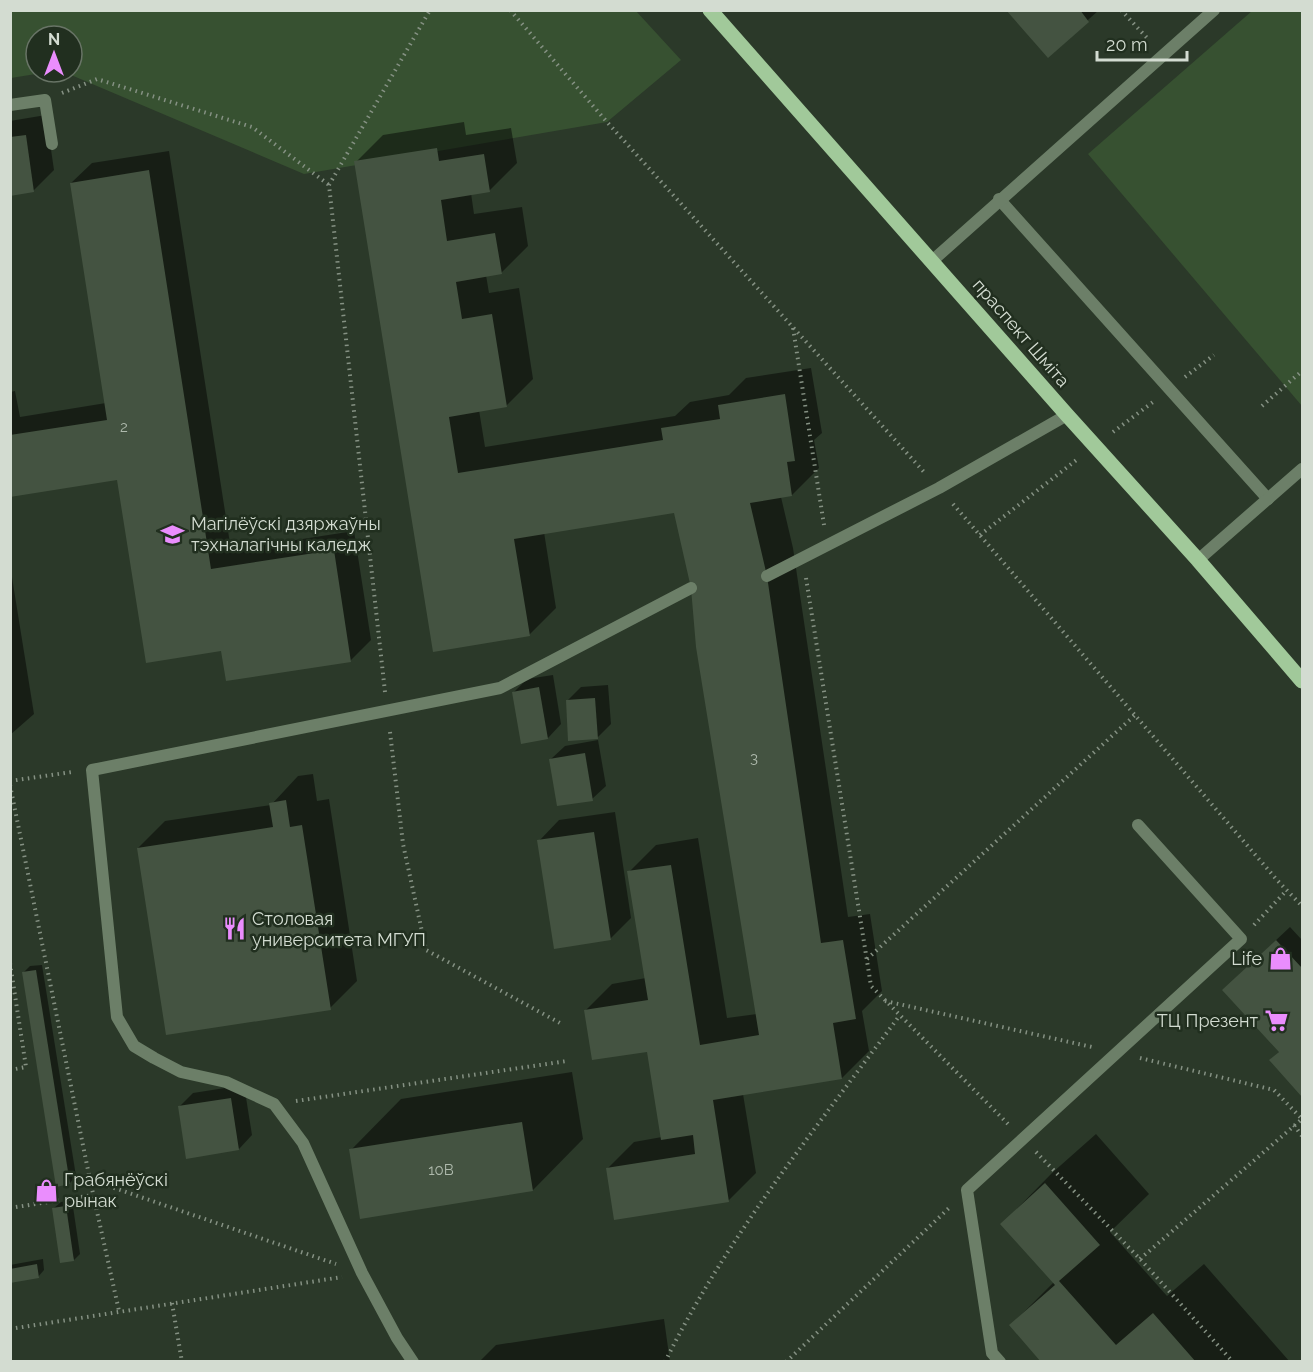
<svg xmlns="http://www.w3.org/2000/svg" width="1313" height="1372" font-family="Raleway,sans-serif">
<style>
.green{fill:#375131}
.shadow{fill:#0007}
.building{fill:#445341}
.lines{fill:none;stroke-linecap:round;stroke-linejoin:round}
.path{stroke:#859183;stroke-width:4;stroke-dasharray:1.5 4.5;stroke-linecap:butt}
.lane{stroke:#6c7f68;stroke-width:12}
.primary{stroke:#a1c99a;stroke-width:15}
.labels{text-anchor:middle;stroke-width:5;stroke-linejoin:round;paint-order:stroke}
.number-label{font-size:15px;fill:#afbaad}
.street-label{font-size:18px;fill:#d3dcd1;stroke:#212f1f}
.poi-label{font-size:18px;fill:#d3dcd1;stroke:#212f1f;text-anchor:start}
</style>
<rect width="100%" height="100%" fill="#2b3929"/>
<g class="green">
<path d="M11 10 636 11 681 60 607 122 304 174 64 72H72V36H36V72H48L11 78Z"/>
<path d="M1252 11H1302V406L1088 154Z"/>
</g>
<g class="shadow">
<path d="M1008 10H1099L1048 56Z"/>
<path d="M46 115 54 170 34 190 10 194V121Z"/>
<path d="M464 122 466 135 511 128 517 163 490 190 471 193 474 214 522 207 528 246 501 273 486 275 489 293 519 288 533 379 506 406 479 410 485 447 675 416 690 402 729 395 746 378 811 368 822 433 814 440 819 468 792 495 781 497 793 548 848 917 870 914 882 991 862 1011 869 1051 842 1078 743 1094 756 1173 729 1200 607 1169 634 1142 662 1137 648 1050 585 1011 612 984 646 978 629 872 656 845 698 838 727 1018 757 1014 693 588 675 511 544 532 556 608 529 635 434 650 356 162 383 135Z"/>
<path d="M169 151 231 550 354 531 371 640 350 661 222 649 119 478 10 495V392L15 391 20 417 106 403 71 183 92 163Z"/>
<path d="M10 565 34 714 10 735Z"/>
<path d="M553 675 561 724 548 738 513 693 527 679Z"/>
<path d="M608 685 611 724 597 738 567 701 581 687Z"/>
<path d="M598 740 606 786 592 799 551 759 565 746Z"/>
<path d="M313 774 317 801 329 799 357 981 330 1008 138 848 165 821 271 805 298 776Z"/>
<path d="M615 812 631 918 610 939 539 841 559 820Z"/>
<path d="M1290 927 1302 940V1094L1271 1061 1280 1051 1237 977Z"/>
<path d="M42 965 76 1176 70 1183 23 973 30 966Z"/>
<path d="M572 1072 583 1139 533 1190 351 1150 401 1099Z"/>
<path d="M244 1085 252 1135 239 1149 179 1107 193 1093Z"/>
<path d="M1096 1134 1149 1194 1110 1232 1167 1296 1204 1264 1290 1362H1043L1011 1325 1054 1282 1002 1224 1052 1173Z"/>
<path d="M72 1200 80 1254 74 1260 54 1208 61 1202Z"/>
<path d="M43 1259 44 1270 38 1277 10 1282V1265Z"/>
<path d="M664 1319 670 1362H479L496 1345Z"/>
</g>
<g class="building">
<path d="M1006 10H1080L1089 22 1048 58Z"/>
<path d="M26 135 34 192 10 196V137Z"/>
<path d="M437 148 439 161 484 154 490 192 441 200 447 241 495 233 502 274 456 282 462 319 492 314 507 407 449 417 458 473 663 440 661 428 720 419 718 405 785 394 795 461 787 462 792 496 750 503 767 576 821 943 843 940 856 1019 833 1023 842 1079 713 1100 729 1202 614 1220 606 1168 695 1154 693 1135 661 1140 647 1052 592 1060 584 1010 648 1000 627 871 671 865 700 1045 759 1035 696 647 691 588 674 513 514 539 530 636 433 652 354 161Z"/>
<path d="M149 170 211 569 334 550 351 662 226 681 221 651 146 663 117 480 10 497V435L107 420 70 183Z"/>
<path d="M539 687 548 739 521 744 512 692Z"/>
<path d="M595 698 598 739 568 741 566 700Z"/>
<path d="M585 753 593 801 557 806 549 759Z"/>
<path d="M286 800 290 827 302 825 331 1010 166 1035 137 848 273 827 269 803Z"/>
<path d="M594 832 611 940 554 949 537 840Z"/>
<path d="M1276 940 1302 968V1097L1269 1060 1279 1052 1222 990Z"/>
<path d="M36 970 70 1184 56 1187 22 972Z"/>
<path d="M231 1098 239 1150 186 1159 178 1106Z"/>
<path d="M522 1122 533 1191 360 1219 349 1149Z"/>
<path d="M1045 1183 1100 1245 1059 1281 1116 1345 1153 1313 1196 1362H1041L1009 1325 1055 1285 1000 1224Z"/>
<path d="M66 1206 74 1261 60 1263 52 1208Z"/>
<path d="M37 1264 39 1278 10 1283V1269Z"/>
</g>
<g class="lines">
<g class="path">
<path d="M510 10 607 122 924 472"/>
<path d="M1121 10 1149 40"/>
<path d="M62 93 97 79 252 127 329 185"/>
<path d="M793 328 824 525"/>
<path d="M1185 377 1214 355"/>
<path d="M1262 406 1302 371"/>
<path d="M1113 432 1153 402"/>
<path d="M953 504 1277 880 1302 906"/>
<path d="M980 535 1079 458"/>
<path d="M806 578 871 986 1008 1124"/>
<path d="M385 692 329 185 430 10"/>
<path d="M390 732 403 844 426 950 560 1023"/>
<path d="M10 781 72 772"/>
<path d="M10 785 90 1180 119 1311"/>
<path d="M1254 925 1287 890"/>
<path d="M867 959 1135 715"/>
<path d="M10 963 26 1067 10 1070"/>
<path d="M885 1001 1092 1047"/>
<path d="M1140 1058 1274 1090 1302 1119"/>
<path d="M296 1101 567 1061"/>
<path d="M1294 1125 1302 1136"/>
<path d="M1036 1152 1140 1259 1233 1362"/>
<path d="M91 1180 336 1264"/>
<path d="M10 1208 93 1195"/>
<path d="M1140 1259 1302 1119"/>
<path d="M172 1303 182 1362"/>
<path d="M10 1329 342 1277"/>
<path d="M665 1362C727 1236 817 1127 900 1015"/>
<path d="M786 1362 949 1208"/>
</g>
<g class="lane">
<path d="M10 105 45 100 52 144"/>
<path d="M999 199 1268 499"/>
<path d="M932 261 1214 10"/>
<path d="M1198 560 1302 469"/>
<path d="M767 576 939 488 1067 415"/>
<path d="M413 1362 397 1338 362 1273 303 1143 274 1104 226 1082 181 1072 154 1058 134 1046 117 1017 92 770 500 688 691 588"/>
<path d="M1000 1362 992 1353 967 1190 1241 939 1138 825"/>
</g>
<path class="primary" d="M710 10 1067 415 1198 560 1302 681"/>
</g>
<defs>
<symbol id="university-bare" viewBox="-9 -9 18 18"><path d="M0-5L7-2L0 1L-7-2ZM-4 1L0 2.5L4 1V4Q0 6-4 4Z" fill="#ea8dfd" stroke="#212f1f" stroke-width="2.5" paint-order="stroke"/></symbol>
<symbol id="restaurant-bare" viewBox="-9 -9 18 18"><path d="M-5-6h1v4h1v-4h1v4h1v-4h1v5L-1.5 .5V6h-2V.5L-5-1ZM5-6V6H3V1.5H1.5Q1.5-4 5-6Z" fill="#ea8dfd" stroke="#212f1f" stroke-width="2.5" paint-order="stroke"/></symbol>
<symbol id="shop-bare" viewBox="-9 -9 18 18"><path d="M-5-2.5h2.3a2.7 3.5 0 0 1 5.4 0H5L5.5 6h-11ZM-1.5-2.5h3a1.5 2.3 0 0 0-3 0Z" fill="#ea8dfd" stroke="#212f1f" stroke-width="2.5" paint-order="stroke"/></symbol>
<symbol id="supermarket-bare" viewBox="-9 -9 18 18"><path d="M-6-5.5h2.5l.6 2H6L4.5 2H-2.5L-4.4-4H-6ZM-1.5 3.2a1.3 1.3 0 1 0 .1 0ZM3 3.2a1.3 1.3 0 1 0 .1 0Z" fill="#ea8dfd" stroke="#212f1f" stroke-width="2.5" paint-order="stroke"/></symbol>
</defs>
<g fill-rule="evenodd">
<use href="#university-bare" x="156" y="518" width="33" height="33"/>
<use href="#restaurant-bare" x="218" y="912" width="33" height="33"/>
<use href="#shop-bare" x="1264" y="942" width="33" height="33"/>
<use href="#supermarket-bare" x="1260" y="1004" width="33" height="33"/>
<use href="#shop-bare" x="30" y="1174" width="33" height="33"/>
</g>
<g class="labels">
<g class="number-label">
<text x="124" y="432">2</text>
<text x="754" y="763">3</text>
<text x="441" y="1175">10В</text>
</g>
<g class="street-label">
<text transform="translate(1021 333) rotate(49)" y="6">праспект Шміта</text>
</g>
<g class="poi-label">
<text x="191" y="530">Магілёўскі дзяржаўны<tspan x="191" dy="21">тэхналагічны каледж</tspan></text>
<text x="252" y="925">Столовая<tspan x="252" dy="21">университета МГУП</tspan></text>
<text x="1262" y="965" text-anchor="end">Life</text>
<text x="1258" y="1027" text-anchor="end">ТЦ Презент</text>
<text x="64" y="1186">Грабянёўскі<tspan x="64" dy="21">рынак</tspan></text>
</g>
</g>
<rect width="1313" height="1372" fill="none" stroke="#d3dcd1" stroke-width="24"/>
<g transform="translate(54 54)"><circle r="28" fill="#212f1f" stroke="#687466" stroke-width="1.5"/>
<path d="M0-4.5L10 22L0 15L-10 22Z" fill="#ea8dfd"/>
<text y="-9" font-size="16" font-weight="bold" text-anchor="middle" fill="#d3dcd1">N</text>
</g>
<path d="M1097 51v9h90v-9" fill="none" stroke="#d3dcd1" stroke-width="3"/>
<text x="1106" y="51" font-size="18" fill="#d3dcd1" stroke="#212f1f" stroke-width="4.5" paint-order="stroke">20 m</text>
</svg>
